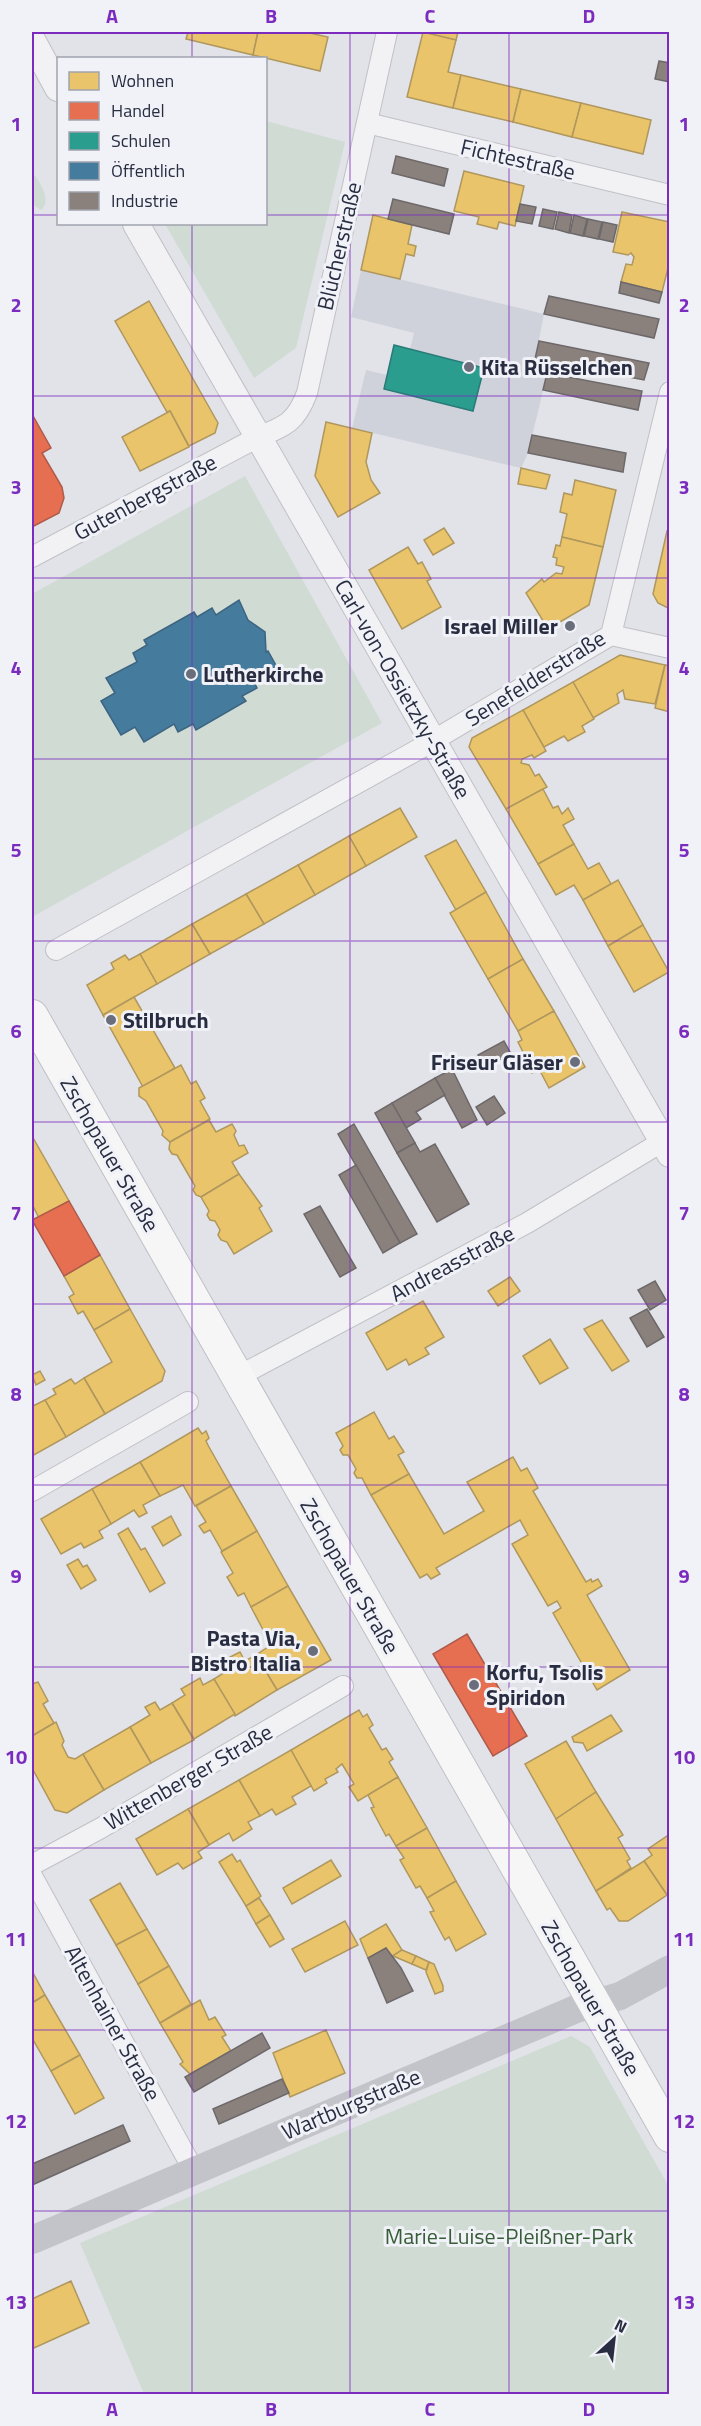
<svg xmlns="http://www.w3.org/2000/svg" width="701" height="2426" font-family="'Titillium Web',sans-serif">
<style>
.built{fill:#d0d2db}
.green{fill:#d0dbd3}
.homes{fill:#e9c46a;stroke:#af975e;stroke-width:1.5}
.shops{fill:#e76f51;stroke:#ae5b4c;stroke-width:1.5}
.schools{fill:#2a9d8f;stroke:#2a7b78;stroke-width:1.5}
.public{fill:#457b9d;stroke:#3d6481;stroke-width:1.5}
.industry{fill:#8a817c;stroke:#6d686a;stroke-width:1.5}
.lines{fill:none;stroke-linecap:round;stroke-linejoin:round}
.minor-casing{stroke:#c0c1c6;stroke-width:22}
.tertiary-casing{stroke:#c0c1c6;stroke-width:28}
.primary-casing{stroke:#bfc0c6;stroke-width:34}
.minor{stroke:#f2f2f4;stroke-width:20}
.tertiary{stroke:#f2f2f4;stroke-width:26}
.secondary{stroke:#c3c4ca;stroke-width:28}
.primary{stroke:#f6f6f7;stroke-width:32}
.grid{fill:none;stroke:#7b2cbf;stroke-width:1.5;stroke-opacity:0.55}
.poi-dot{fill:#6a6d7b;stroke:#f0f2f7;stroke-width:2}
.labels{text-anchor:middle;stroke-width:6;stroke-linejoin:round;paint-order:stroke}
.street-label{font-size:22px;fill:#292d41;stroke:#f0f2f7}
.poi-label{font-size:22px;font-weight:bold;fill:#292d41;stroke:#f0f2f7;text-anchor:start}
.park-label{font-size:22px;fill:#365d36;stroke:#f0f2f7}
.neatline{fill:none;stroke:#7b2cbf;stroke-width:2}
.grid-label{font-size:20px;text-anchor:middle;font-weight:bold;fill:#7b2cbf}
</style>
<rect width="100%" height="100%" fill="#e2e3e8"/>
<path class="built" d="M361 270 544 314 535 359 550 362 528 453 521 468 352 428 366 370 387 375 394 345 410 349 414 333 351 317Z"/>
<g class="green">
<path d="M266 121 345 142 296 348 254 378 165 224H266Z"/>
<path d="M32 172C40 182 52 200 41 210L32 204Z"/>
<path d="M245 476 382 723 32 917V594Z"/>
<path d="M571 2036 590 2047 669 2187V2394H144L80 2243Z"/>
</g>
<g class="homes">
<path d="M188 32H258L253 55 186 39Z"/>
<path d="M258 32H305L328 37 320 71 253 55Z"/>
<path d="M420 32H458L456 40Z"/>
<path d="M423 32 456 40 448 72 461 75 453 108 407 97Z"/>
<path d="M461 75 521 89 513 122 453 108Z"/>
<path d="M521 89 581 103 572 137 513 122Z"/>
<path d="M581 103 651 120 643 154 572 137Z"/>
<path d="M464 171 524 186 515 226 499 222 497 229 477 224 479 217 454 211Z"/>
<path d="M622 212 670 222V260L662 292 621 282 626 264 632 265 634 257 631 253 628 255 613 252Z"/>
<path d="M373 215 412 225 408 244 416 246 414 256 406 254 400 279 361 270Z"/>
<path d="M149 301 218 423 215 433 189 446 170 411 167 412 115 321Z"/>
<path d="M170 411 189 447 140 471 122 437Z"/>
<path d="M326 422 372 433 366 462 371 480 380 493 338 517 315 476Z"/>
<path d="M521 468 550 475 546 489 518 484Z"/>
<path d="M575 480 616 490 603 547 562 537 567 514 560 512 564 493 572 495Z"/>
<path d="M444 528 454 543 433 555 424 540Z"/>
<path d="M667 531 670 532V609L658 603 653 594Z"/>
<path d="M562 537 603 547 589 605 548 629 526 593 542 579 544 582 556 573 562 574 564 567 556 565 557 558 553 557 556 545 560 546Z"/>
<path d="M408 547 418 564 422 562 431 579 427 581 441 607 402 629 369 570Z"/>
<path d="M620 655 665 665 655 704 625 699 623 690 617 694 619 703 593 718 573 682Z"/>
<path d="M665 665 670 666V712L655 708Z"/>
<path d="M573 682 594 719 582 726 585 732 568 741 564 736 544 747 523 710Z"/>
<path d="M523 710 546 751 534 758 532 755 522 759 521 763 529 765 535 776 539 774 547 787 506 809 469 747 472 738Z"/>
<path d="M543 789 553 808 558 806 562 814 568 808 574 819 563 825 574 844 538 864 506 809Z"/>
<path d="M400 808 417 837 366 866 349 836Z"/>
<path d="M349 836 366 866 315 895 298 865Z"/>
<path d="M456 840 486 892 456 910 425 856Z"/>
<path d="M574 844 588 869 599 863 611 884 583 900 574 885 556 895 538 864Z"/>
<path d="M298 865 315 895 264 924 246 894Z"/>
<path d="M618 880 643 925 608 946 583 900Z"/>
<path d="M486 892 523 959 488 979 450 913Z"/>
<path d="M246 894 264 924 210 954 192 924Z"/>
<path d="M192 924 210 954 157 984 140 954Z"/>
<path d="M643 925 669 972 634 992 608 946Z"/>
<path d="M140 954 157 984 103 1015 87 985 114 969 111 963 125 955 129 960Z"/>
<path d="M523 959 554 1011 518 1031 488 979Z"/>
<path d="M134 997 175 1068 143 1087 103 1015Z"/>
<path d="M554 1011 585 1067 549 1088 539 1069 532 1073 522 1055 524 1054 518 1042 522 1040 518 1031Z"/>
<path d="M181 1065 191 1084 196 1081 205 1098 200 1101 210 1119 170 1142 162 1135 163 1131 146 1101 139 1096V1088Z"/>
<path d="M209 1120 216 1132 232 1124 236 1131 234 1135 239 1146 244 1145 248 1153 232 1162 239 1174 201 1197 196 1195 193 1190 195 1186 177 1155 172 1154 169 1149 170 1142Z"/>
<path d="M32 1136 69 1201 39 1218 32 1204Z"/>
<path d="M239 1174 262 1206 259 1208 272 1231 234 1254 227 1242 221 1240 218 1235 220 1230 215 1221 210 1220 207 1215 209 1211 201 1197Z"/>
<path d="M100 1255 130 1309 94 1330 83 1311 78 1314 69 1297 74 1294 64 1276Z"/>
<path d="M510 1277 520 1291 498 1306 488 1291Z"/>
<path d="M423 1301 444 1337 425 1348 429 1354 409 1365 406 1359 387 1370 366 1333Z"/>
<path d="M130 1309 165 1371 162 1381 105 1414 84 1378 112 1362 94 1330Z"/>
<path d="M602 1320 629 1361 612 1371 584 1329Z"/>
<path d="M550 1339 568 1368 540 1384 523 1356Z"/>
<path d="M40 1371 45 1380 36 1385 32 1375Z"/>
<path d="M84 1378 105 1414 66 1437 45 1400 56 1394 53 1389 71 1379 75 1384Z"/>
<path d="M45 1400 66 1437 32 1456V1403L33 1406Z"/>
<path d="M374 1412 389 1439 394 1436 404 1452 398 1455 409 1474 371 1495 362 1478H357L354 1473 356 1469 348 1455H343L340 1450 343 1446 336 1433Z"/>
<path d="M198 1428 202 1434 206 1431 209 1438 206 1441 209 1447 231 1486 195 1506 183 1485 160 1496 140 1462Z"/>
<path d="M513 1457 521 1471 527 1468 538 1488 533 1491 586 1582 591 1579 592 1582 598 1579 602 1586 587 1595 630 1670 597 1690 553 1613 561 1608 557 1601 548 1606 512 1544 528 1535 520 1520 436 1568 440 1574 431 1579 427 1574 420 1578 371 1495 409 1474 444 1534 484 1511 467 1482Z"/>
<path d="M140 1462 160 1496 143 1505 147 1513 139 1517 134 1510 111 1524 92 1489Z"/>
<path d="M231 1486 257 1531 222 1551 210 1530 204 1533 199 1526 206 1522 196 1506Z"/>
<path d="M92 1489 111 1524 99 1531 103 1538 84 1548 81 1543 61 1554 41 1519Z"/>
<path d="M171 1516 181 1535 163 1546 152 1527Z"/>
<path d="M128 1528 141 1550 145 1548 165 1583 150 1592 118 1534Z"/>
<path d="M257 1531 288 1586 251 1607 244 1593 238 1596 227 1577 233 1573 221 1552Z"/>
<path d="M78 1559 83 1567 87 1565 96 1580 81 1589 67 1565Z"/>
<path d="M288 1586 331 1660 277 1690 256 1655 271 1645 251 1607Z"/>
<path d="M240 1652 245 1661 256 1655 277 1690 235 1716 214 1679 235 1666 230 1657Z"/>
<path d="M200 1678 203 1685 214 1679 235 1714 194 1739 172 1703 185 1695 181 1689Z"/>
<path d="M38 1682 48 1701 43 1704 54 1723 32 1736V1684Z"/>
<path d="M155 1702 160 1710 172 1703 194 1740 151 1763 130 1727 150 1715 145 1707Z"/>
<path d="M359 1710 363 1717 367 1714 373 1725 369 1728 382 1750 386 1748 393 1759 389 1762 398 1777 358 1801 349 1787 354 1784 342 1764 336 1769 338 1772 325 1779 327 1783 314 1791 291 1750Z"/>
<path d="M611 1715 622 1731 587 1751 583 1743 574 1742 572 1737Z"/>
<path d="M56 1722 64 1741 62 1745 68 1757 75 1759 83 1754 104 1790 67 1813 55 1810 32 1768V1736Z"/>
<path d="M130 1727 151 1763 104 1790 83 1754Z"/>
<path d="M566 1741 596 1792 556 1819 525 1764Z"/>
<path d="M291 1750 311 1786 292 1797 296 1804 276 1815 272 1809 260 1816 239 1780Z"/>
<path d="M398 1777 427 1828 396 1846 389 1834 386 1836 371 1808 374 1807 368 1795Z"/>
<path d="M239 1780 260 1816 248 1822 252 1829 233 1841 229 1833 209 1845 188 1809Z"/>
<path d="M596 1792 623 1835 618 1838 630 1859 627 1861 631 1868 596 1891 556 1819Z"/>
<path d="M188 1809 209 1845 198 1852 202 1858 183 1869 178 1863 157 1875 136 1839Z"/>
<path d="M427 1828 456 1881 427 1898 420 1886 416 1888 400 1860 404 1858 396 1846Z"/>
<path d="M670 1834V1893L667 1895 644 1861 652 1855 648 1849Z"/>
<path d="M232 1854 237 1862 240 1860 261 1896 246 1906 219 1862Z"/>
<path d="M331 1860 341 1876 292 1904 283 1888Z"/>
<path d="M644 1861 667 1895 628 1921H619L610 1908 607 1910 596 1891Z"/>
<path d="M456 1881 486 1934 456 1951 449 1937 445 1940 430 1912 434 1911 427 1898Z"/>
<path d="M120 1883 147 1929 116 1945 90 1900Z"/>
<path d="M259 1898 270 1915 256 1924 246 1906Z"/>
<path d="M270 1915 284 1939 270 1947 256 1924Z"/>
<path d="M345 1921 358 1945 305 1972 292 1949Z"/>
<path d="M386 1924 402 1950 391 1957 386 1948 368 1958 360 1939Z"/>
<path d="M147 1929 169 1966 138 1984 116 1945Z"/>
<path d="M402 1950 416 1956 412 1964 393 1956Z"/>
<path d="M416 1956 429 1962 426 1970 412 1964Z"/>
<path d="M429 1962 434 1964 443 1986V1991L435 1994 426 1972Z"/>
<path d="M169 1966 191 2004 160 2023 138 1984Z"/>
<path d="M32 1971 45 1995 32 2003Z"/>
<path d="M45 1995 80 2055 51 2071 32 2038V2003Z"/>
<path d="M200 2000 209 2020 215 2017 226 2035 222 2037 231 2051 190 2074 180 2064 183 2062 160 2023Z"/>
<path d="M326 2030 345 2073 290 2097 273 2053Z"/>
<path d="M80 2055 104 2098 75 2114 51 2071Z"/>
<path d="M71 2281 89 2323 34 2348 32 2342V2299Z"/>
</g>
<g class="shops">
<path d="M32 414 51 448 42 453 62 487 64 498 59 513 32 527Z"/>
<path d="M69 1201 100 1255 64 1276 32 1220Z"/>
<path d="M467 1634 527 1736 493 1756 433 1654Z"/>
</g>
<path class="schools" d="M394 345 484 368 473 411 384 389Z"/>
<path class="public" d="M239 600 248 620 265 632 266 652 268 651 278 669 254 682 257 688 242 696 246 701 196 730 193 724 178 732 174 724 144 742 135 727 121 735 101 701 115 693 106 678 137 662 133 653 147 645 144 640 194 612 197 617 212 608 216 615Z"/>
<g class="industry">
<path d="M659 61 670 63V82L655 79Z"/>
<path d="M396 156 448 169 444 186 392 173Z"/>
<path d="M393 199 454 214 449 234 388 219Z"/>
<path d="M520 204 536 207 532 224 516 221Z"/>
<path d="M543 209 557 212 553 229 539 226Z"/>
<path d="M559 212 572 215 569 233 555 229Z"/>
<path d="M574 215 587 219 583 236 570 233Z"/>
<path d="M588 219 602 222 598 239 584 236Z"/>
<path d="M603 222 617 225 613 242 599 239Z"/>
<path d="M621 282 662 292 659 303 619 293Z"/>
<path d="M549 296 659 319 654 338 544 314Z"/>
<path d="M539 341 649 363 644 380 535 359Z"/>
<path d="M547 373 642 391 638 410 543 390Z"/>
<path d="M532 435 626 453 623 472 528 453Z"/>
<path d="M504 1041 511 1054 486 1067 478 1055Z"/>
<path d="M452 1069 477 1120 462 1128 435 1078Z"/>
<path d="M435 1078 445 1095 416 1112 421 1119 406 1128 392 1103Z"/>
<path d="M494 1096 505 1113 487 1125 476 1107Z"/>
<path d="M392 1103 415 1143 397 1153 375 1113Z"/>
<path d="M354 1124 417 1234 400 1243 338 1134Z"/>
<path d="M415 1143 420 1152 435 1144 469 1204 437 1222 397 1153Z"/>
<path d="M356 1165 400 1243 383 1253 339 1175Z"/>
<path d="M320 1206 356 1268 340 1277 304 1214Z"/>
<path d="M655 1281 666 1300 650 1310 638 1290Z"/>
<path d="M647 1309 664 1337 647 1347 630 1318Z"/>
<path d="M386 1948 401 1968 413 1991 387 2003 368 1958Z"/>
<path d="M262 2033 270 2048 194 2092 185 2077Z"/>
<path d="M282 2079 289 2093 219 2124 213 2109Z"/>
<path d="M123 2125 130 2141 32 2185V2164Z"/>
</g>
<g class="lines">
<defs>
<g id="minor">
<path d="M367 123 670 195"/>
<path d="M32 557 258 437C286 426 296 422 307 393L387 32"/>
<path d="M611 635 670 648"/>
<path d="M56 950 419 749 611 635 670 392"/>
<path d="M237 1377 527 1223 670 1137"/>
<path d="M32 1491 188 1402"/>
<path d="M32 1865 101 1828 343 1686"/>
<path d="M32 1876 194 2171"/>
</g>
<g id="tertiary">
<path d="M32 40 58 88"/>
<path d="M136 224 670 1154"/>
</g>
<path id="primary" d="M32 1016 670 2136"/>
</defs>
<use href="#minor" class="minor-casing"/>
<use href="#tertiary" class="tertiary-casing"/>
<use href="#primary" class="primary-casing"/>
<use href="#minor" class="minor"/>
<use href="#tertiary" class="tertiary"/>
<path class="secondary" d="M32 2240 576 2009 620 1996 670 1969"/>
<use href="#primary" class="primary"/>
</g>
<path class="grid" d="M192 32V58M350 32V2394M509 32V2394M32 215H58M266 215H670M192 224V2394M32 396H670M32 578H670M32 759H670M32 941H670M32 1122H670M32 1304H670M32 1485H670M32 1667H670M32 1848H670M32 2030H670M32 2211H670"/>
<g class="poi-dot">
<circle cx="469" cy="367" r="6"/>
<circle cx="570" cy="626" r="6"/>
<circle cx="191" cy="674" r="6"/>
<circle cx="111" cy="1020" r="6"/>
<circle cx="575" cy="1062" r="6"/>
<circle cx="313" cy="1651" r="6"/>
<circle cx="474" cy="1685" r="6"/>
</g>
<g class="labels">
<g class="street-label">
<text transform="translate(518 159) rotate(13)" y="8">Fichtestraße</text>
<text transform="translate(339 246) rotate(-77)" y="8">Blücherstraße</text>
<text transform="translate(145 497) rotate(-28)" y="8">Gutenbergstraße</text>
<text transform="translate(535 678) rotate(-32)" y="8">Senefelderstraße</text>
<text transform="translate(403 689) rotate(60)" y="8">Carl-von-Ossietzky-Straße</text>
<text transform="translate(110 1154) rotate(60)" y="8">Zschopauer Straße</text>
<text transform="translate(452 1263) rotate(-28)" y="8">Andreasstraße</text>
<text transform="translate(350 1576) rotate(60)" y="8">Zschopauer Straße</text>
<text transform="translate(188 1777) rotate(-30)" y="8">Wittenberger Straße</text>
<text transform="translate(591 1998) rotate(60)" y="8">Zschopauer Straße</text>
<text transform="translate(113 2023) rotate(61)" y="8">Altenhainer Straße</text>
<text transform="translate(351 2104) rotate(-23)" y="8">Wartburgstraße</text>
</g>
<g class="poi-label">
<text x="481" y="375">Kita Rüsselchen</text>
<text x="558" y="634" text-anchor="end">Israel Miller</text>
<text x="203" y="682">Lutherkirche</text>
<text x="123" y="1028">Stilbruch</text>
<text x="563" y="1070" text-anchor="end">Friseur Gläser</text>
<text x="301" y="1646" text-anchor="end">Pasta Via,<tspan x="301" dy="25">Bistro Italia</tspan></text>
<text x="486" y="1680">Korfu, Tsolis<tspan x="486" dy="25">Spiridon</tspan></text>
</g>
<g class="park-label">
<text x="509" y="2244">Marie-Luise-Pleißner-Park</text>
</g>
</g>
<rect width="701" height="2426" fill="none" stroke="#f0f2f7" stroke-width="66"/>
<rect x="57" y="57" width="210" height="168" fill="#f0f2f7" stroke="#a0a3ae" stroke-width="1.5"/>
<rect x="69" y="72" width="30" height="18" fill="#e9c46a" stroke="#a0a3ae" stroke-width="1.5"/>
<text x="111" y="87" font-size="18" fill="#292d41">Wohnen</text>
<rect x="69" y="102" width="30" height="18" fill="#e76f51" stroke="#a0a3ae" stroke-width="1.5"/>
<text x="111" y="117" font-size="18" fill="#292d41">Handel</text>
<rect x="69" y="132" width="30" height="18" fill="#2a9d8f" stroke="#a0a3ae" stroke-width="1.5"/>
<text x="111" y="147" font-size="18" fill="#292d41">Schulen</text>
<rect x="69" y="162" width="30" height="18" fill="#457b9d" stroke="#a0a3ae" stroke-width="1.5"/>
<text x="111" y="177" font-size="18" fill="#292d41">Öffentlich</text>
<rect x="69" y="192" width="30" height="18" fill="#8a817c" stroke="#a0a3ae" stroke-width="1.5"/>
<text x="111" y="207" font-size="18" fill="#292d41">Industrie</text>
<g transform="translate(614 2339) rotate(27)" stroke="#f0f2f7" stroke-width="4.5" paint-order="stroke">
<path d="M0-4.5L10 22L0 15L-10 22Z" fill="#292d41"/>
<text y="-9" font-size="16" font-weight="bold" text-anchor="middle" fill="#292d41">N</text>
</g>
<rect x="33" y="33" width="635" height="2360" class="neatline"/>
<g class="grid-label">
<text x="112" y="23">A</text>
<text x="271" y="23">B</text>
<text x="430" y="23">C</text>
<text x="589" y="23">D</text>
<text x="16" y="131">1</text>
<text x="684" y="131">1</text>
<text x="16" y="312">2</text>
<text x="684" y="312">2</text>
<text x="16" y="494">3</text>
<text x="684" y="494">3</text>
<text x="16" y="675">4</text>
<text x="684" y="675">4</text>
<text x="16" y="857">5</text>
<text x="684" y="857">5</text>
<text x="16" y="1038">6</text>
<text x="684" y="1038">6</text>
<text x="16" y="1220">7</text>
<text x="684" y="1220">7</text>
<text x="16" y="1401">8</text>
<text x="684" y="1401">8</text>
<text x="16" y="1583">9</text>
<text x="684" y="1583">9</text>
<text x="16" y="1764">10</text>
<text x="684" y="1764">10</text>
<text x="16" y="1946">11</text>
<text x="684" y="1946">11</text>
<text x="16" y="2128">12</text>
<text x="684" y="2128">12</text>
<text x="16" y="2309">13</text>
<text x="684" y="2309">13</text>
<text x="112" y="2416">A</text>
<text x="271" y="2416">B</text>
<text x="430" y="2416">C</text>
<text x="589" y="2416">D</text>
</g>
</svg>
